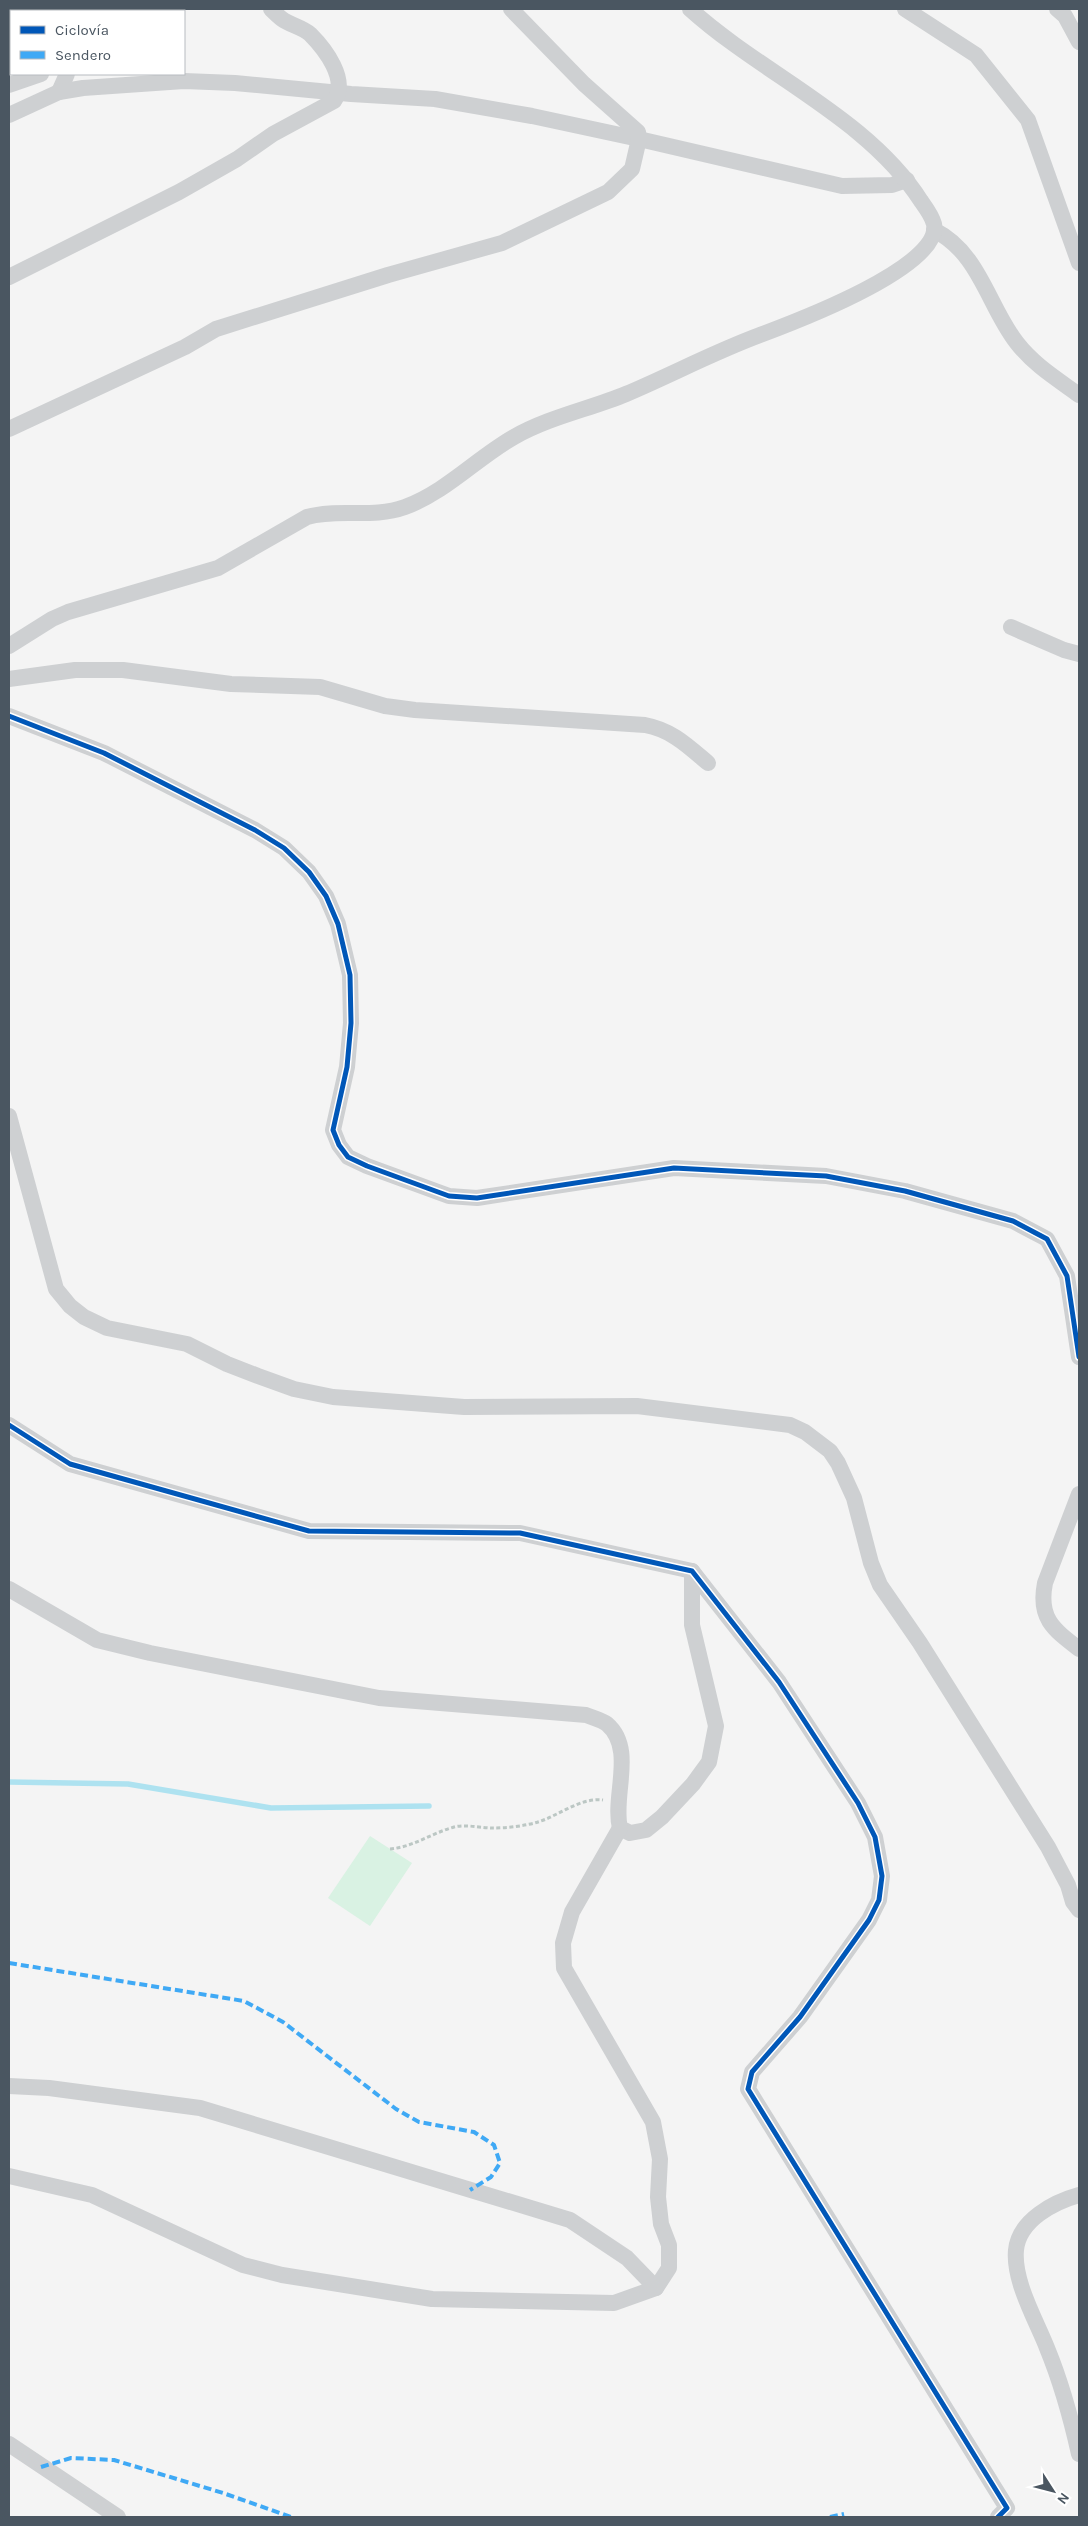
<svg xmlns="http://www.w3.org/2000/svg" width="1088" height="2526" font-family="Karla,sans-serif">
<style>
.green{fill:#d9f2e3}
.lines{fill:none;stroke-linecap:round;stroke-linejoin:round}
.stream{stroke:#aee2f0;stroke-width:5.5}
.path{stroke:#bcc7c4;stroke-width:3;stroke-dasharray:4 2.5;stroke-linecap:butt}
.street{stroke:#ced0d2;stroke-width:16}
.quiet{stroke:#3fa9f5;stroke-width:4;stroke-dasharray:8 4;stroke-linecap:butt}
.cycleway-casing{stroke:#fff;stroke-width:8}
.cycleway{stroke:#0057b8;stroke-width:5}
</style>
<rect width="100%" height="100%" fill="#f4f4f4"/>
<path class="green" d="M370 1836 412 1863 370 1926 328 1898Z"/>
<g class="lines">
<path class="stream" d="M9 1782 128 1784 271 1808 429 1806"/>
<path class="path" d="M390 1849C413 1847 432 1833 454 1827 466 1824 481 1828 493 1828 506 1828 525 1826 538 1822 558 1816 581 1797 603 1800"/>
<g class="street">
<path d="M25 9 28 11"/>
<path d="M905 9 976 55 1028 120 1079 263"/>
<path d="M1057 9 1065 16 1079 42"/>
<path d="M9 85 41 74"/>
<path d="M59 92 67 74"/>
<path d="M9 115 59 92 83 88 184 81 235 83 351 94 435 99 532 116 639 139 842 186 892 185 907 180"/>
<path d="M934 230C980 253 988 306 1017 343 1034 365 1057 379 1079 395"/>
<path d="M9 277 179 192 237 159 273 134 334 101C349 80 325 49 310 34 302 27 290 25 282 19 278 16 274 12 271 9"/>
<path d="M9 429 185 347 216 329 388 275 502 243 608 192 632 169 639 139 638 132 584 84 511 9"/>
<path d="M1011 627 1064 650 1079 654"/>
<path d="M9 646 52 619 68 612 218 568 307 517C339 508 372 519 405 507 446 492 477 458 514 437 549 417 590 409 626 394 671 375 714 352 760 335 792 323 943 267 934 224 932 216 926 208 921 201 868 118 763 75 690 9"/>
<path d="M9 679 75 670H123L231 684 320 687 385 706 415 710 645 725C672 730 688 746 708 763"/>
<path d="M9 716 104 753 255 830 284 848 309 872 326 896 338 924 350 975 351 1023 347 1067 333 1130 339 1145 348 1157 367 1166 449 1196 477 1198 674 1168 826 1176 905 1191 1013 1221 1047 1239 1067 1276 1079 1357"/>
<path d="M9 1116 56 1289 70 1306 84 1317 107 1328 187 1344 227 1364 258 1376 294 1389 333 1397 464 1407 637 1406 790 1425 805 1432 830 1451 838 1463 854 1498 871 1563 880 1585 920 1643 1048 1847 1068 1885 1073 1902 1079 1910"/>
<path d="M9 1425 70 1464 309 1531 520 1533 692 1571 779 1682 858 1803 875 1837 882 1876 879 1900 869 1920 800 2017 752 2072 748 2089 1007 2508 998 2517"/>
<path d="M1079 1494 1045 1583C1038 1618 1053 1629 1079 1649"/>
<path d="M9 1589 97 1640 150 1653 379 1698 586 1715C593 1718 602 1720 607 1724 636 1749 612 1796 620 1828L630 1833 646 1830 662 1817 693 1784 709 1762 716 1726 692 1625V1571"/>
<path d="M9 2086 49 2088 200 2108 570 2220 627 2258 656 2288"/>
<path d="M9 2176 92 2195 243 2265 282 2275 432 2299 614 2303 656 2288 669 2268V2245L661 2224 658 2197 660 2159 653 2122 564 1968 563 1943 572 1912 620 1828"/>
<path d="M1079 2195C1054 2202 1019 2220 1016 2250 1013 2281 1036 2320 1047 2348 1061 2382 1071 2418 1079 2454"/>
<path d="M9 2444 118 2517"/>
</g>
<g class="quiet">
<path d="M9 1963 244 2001 283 2022 396 2109 419 2122 474 2132 494 2145 500 2163 491 2177 470 2190"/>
<path d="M41 2467 71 2458 114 2460 223 2493 291 2517"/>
<path d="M830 2517 844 2514"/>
</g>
<defs>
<g id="cycleway">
<path d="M9 716 104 753 255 830 284 848 309 872 326 896 338 924 350 975 351 1023 347 1067 333 1130 339 1145 348 1157 367 1166 449 1196 477 1198 674 1168 826 1176 905 1191 1013 1221 1047 1239 1067 1276 1079 1357"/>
<path d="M9 1425 70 1464 309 1531 520 1533 692 1571 779 1682 858 1803 875 1837 882 1876 879 1900 869 1920 800 2017 752 2072 748 2089 1007 2508 998 2517"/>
</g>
</defs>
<use href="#cycleway" class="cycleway-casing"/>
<use href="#cycleway" class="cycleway"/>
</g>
<rect width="1088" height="2526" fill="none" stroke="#4a5661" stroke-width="20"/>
<rect x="10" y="10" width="175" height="65" fill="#ffffff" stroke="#b7bbc0"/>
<rect x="20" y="26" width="25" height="8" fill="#0057b8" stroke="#b7bbc0"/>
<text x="55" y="35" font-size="15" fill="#4a5661">Ciclovía</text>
<rect x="20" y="51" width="25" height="8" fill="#3fa9f5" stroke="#b7bbc0"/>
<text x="55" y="60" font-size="15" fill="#4a5661">Sendero</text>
<g transform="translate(1053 2491) rotate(126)" stroke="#ffffff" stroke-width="4" paint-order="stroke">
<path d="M0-4L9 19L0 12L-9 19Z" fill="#4a5661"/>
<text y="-8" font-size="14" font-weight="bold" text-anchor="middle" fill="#4a5661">N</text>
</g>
</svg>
